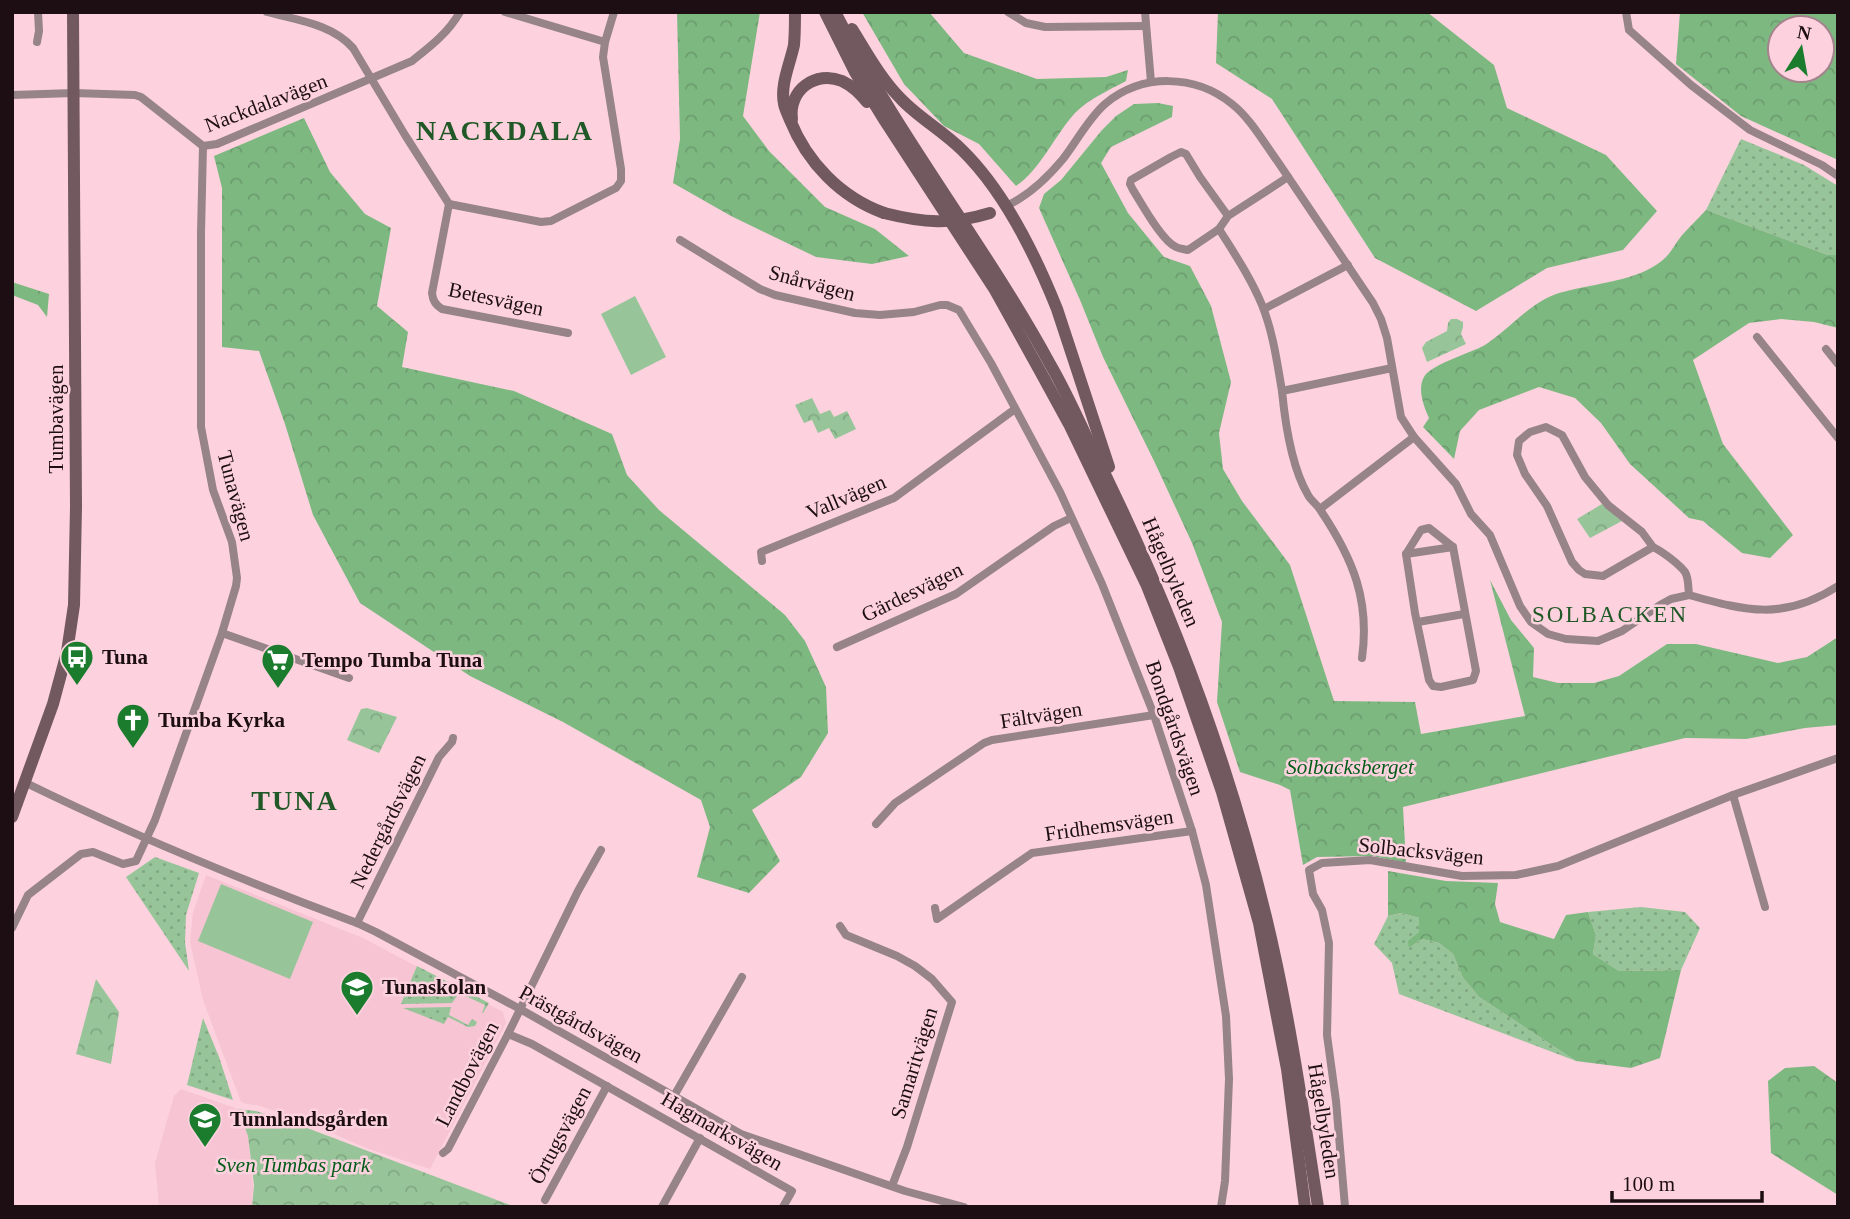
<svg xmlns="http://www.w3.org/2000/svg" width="1850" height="1219" font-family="Georgia,serif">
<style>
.built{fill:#f6c4d2}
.grass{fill:url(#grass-dots)}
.forest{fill:url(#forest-crowns);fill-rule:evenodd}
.park{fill:url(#park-crowns)}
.pitch{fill:#97c599}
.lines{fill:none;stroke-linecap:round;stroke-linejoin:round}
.minor{stroke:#968489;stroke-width:8}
.secondary{stroke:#725960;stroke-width:12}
.secondary-bridge{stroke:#725960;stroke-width:12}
.labels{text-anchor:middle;stroke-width:5;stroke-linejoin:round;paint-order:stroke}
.street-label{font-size:21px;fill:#1c0e13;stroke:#fdd2de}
.poi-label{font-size:21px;font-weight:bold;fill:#1c0e13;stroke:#fdd2de;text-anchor:start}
.park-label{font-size:21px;font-style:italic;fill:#005c18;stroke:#fdd2de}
.neighbourhood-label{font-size:23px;letter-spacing:2px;fill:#205927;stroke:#fdd2de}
.district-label{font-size:28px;font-weight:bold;letter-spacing:2px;fill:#205927;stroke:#fdd2de}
</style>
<defs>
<pattern id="grass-dots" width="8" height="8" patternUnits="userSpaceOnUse" patternTransform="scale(1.75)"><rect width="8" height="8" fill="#97c599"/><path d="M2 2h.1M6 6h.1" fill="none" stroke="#82a883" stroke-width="1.8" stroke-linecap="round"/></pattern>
<pattern id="forest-crowns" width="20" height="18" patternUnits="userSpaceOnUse" patternTransform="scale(1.75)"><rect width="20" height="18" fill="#7eb881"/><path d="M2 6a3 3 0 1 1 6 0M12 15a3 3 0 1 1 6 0" fill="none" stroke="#6c9d6f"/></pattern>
<pattern id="park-crowns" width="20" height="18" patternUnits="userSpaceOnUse" patternTransform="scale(1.75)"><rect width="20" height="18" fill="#97c599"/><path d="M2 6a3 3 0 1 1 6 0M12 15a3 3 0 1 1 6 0" fill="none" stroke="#82a883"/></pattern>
</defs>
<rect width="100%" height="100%" fill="#fdd2de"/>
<g class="built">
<path d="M206 875 363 938 503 1012 506 1023 430 1169 366 1148 307 1122 257 1105 246 1104 241 1102 203 1000 190 942 193 912Z"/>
<path d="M181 1089 238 1109 248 1136 253 1186 252 1207H159L155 1163 174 1096Z"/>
</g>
<g class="grass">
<path d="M1741 139 1804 165 1838 186V255H1828L1706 210Z"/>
<path d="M155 857 199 873 186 915 185 942 189 971 126 877Z"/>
<path d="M1641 907 1685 912 1700 928 1681 970 1619 971 1593 954 1596 935 1588 912Z"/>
<path d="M1401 913 1419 918V932L1409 948 1422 939 1439 943 1453 954 1463 978 1479 997 1576 1061 1399 994 1392 963 1374 944 1388 916Z"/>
<path d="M417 966 489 1003 483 1013H482L485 1005 459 993 452 1003 401 1004Z"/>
<path d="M451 1007 449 1015 468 1025 472 1019 477 1022 475 1026 468 1027 448 1017 444 1024 403 1008Z"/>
<path d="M203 1018 219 1057 233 1100 187 1085Z"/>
</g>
<g class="forest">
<path d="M677 12H760L743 116 769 151 825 207 875 229 909 256 872 264 816 257 731 216 673 183 680 139Z"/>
<path d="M862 12H929L964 53 1037 79 1106 77 1128 70 1126 81C1109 90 1089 99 1075 113 1055 135 1040 170 1016 186L979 144 944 126 904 84Z"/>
<path d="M1218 12H1427L1494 65 1507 108 1606 155 1657 211 1623 250 1547 268 1476 311 1375 258 1272 99 1216 63Z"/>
<path d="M1680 12H1838V160L1741 116 1676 64ZM1822 28V70H1780V28Z"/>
<path d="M1158 103 1173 106 1172 117 1111 147 1101 163 1128 213 1164 257 1190 266 1211 306 1231 382 1219 433 1223 469 1242 501 1290 565 1334 701 1415 702 1421 734 1525 716 1490 580 1511 620 1534 648 1533 677 1558 683H1594L1619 676 1667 644H1696L1778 663 1807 657 1838 637V725L1805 728 1746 739 1685 738 1403 807 1406 863 1373 856 1317 857 1303 865 1290 790 1280 785 1240 772 1217 702 1222 622 1192 543 1155 463 1103 357 1080 300 1039 208 1044 194 1061 180 1102 130 1116 116 1134 104Z"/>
<path d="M304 118 330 172 365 214 391 228 377 306 408 332 402 367 514 391 612 434 627 475 659 510 785 615 805 641 826 687 828 733 801 777 752 810 780 861 749 893 697 877 710 827 701 800 563 722 470 676 360 603 313 515 285 424 259 351 222 347V188L214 156Z"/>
<path d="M1706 210 1828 255H1838V328L1814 322 1781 319 1749 323 1693 360 1723 444 1793 535 1770 558 1742 553 1703 521 1689 518 1630 464 1601 423 1575 398 1539 387 1479 410 1460 431 1454 459 1423 427 1429 418C1424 407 1417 389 1424 377 1431 364 1471 353 1485 345 1510 329 1530 302 1559 293 1590 284 1630 282 1656 265 1672 255 1673 245 1684 233 1691 225 1699 218 1706 210Z"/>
<path d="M12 282 49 294 47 317 38 305 12 295Z"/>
<path d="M1388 871 1446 881 1498 883 1495 904 1500 922 1554 939 1566 915 1588 912 1596 935 1593 954 1619 971 1681 970 1660 1058 1631 1068 1576 1061 1479 997 1463 978 1453 954 1439 943 1422 939 1409 948 1408 941 1419 932V918L1401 913 1388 916Z"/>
<path d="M1814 1066 1838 1083V1195L1771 1153 1768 1081 1785 1068Z"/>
</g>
<g class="park">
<path d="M1451 319H1457L1463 322V327L1461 334 1466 344 1427 362 1422 348 1426 342 1447 331 1448 323Z"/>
<path d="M812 398 820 414 830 410 834 417 847 411 856 429 835 439 829 428 818 433 812 420 804 423 795 405Z"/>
<path d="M1602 504 1622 521 1590 538 1577 519Z"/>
<path d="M367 708 397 717 379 753 347 740 361 709Z"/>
<path d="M96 979 119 1012 111 1064 76 1054Z"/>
<path d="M238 1109 256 1111 302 1126 515 1207H252L254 1185 248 1136Z"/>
</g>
<g class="pitch">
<path d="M635 296 666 357 631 375 601 314Z"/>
<path d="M221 884 313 922 290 979 198 941Z"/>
</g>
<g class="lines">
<g class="minor">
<path d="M267 12C297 20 332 24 353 48L405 135 449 204 541 222 551 221 616 188 621 181V169L603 57 605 42 614 12"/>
<path d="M505 12 605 42"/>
<path d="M1008 12 1026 23 1045 27 1145 26"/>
<path d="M1145 12 1151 82"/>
<path d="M1626 12 1629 30 1691 85 1750 130 1822 165 1838 176"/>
<path d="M37 42 39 31 38 12"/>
<path d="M12 95 74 93 135 95 141 97 203 146 217 144 412 61C431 46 448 33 460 12"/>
<path d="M449 204 432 293C433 301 435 304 442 309L568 333"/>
<path d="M1006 206C1028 196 1048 177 1063 159 1077 141 1088 119 1105 104 1142 73 1195 74 1232 104 1251 119 1264 143 1278 162 1310 209 1341 256 1373 303L1381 319 1387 338 1401 417 1414 437 1456 484 1471 514 1490 535 1520 606 1531 622 1548 634 1566 639 1598 641 1622 631 1660 605 1671 599 1689 595C1688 588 1689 578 1685 572 1679 564 1663 552 1653 547L1603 576 1585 574 1579 570 1572 562 1547 506 1525 474 1517 455 1519 441 1530 432 1546 427 1562 435 1585 477 1608 505 1642 532 1653 547"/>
<path d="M1228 216 1219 229 1188 250C1184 249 1180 249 1176 247 1162 241 1142 204 1133 190L1130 184 1131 180 1171 157 1181 152 1186 154 1200 177 1228 216 1288 177"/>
<path d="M1219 229C1234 253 1251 278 1262 305 1273 332 1277 362 1282 391"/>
<path d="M680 240 760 289 775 295 855 313 880 315 914 312 940 305H947L959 310 991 363 1060 492 1102 584 1154 715 1192 831 1206 885 1226 1016 1229 1079 1225 1181 1221 1207"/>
<path d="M1264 309 1348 265"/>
<path d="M1757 337 1838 438"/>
<path d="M1826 349 1838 364"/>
<path d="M1320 509 1414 437"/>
<path d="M1429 528 1453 547 1476 671 1473 680 1441 687 1433 686 1429 680 1415 613 1406 554 1421 530Z"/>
<path d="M1406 554 1453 547"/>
<path d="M762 561 761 552 894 498 1015 409"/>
<path d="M1689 595C1746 611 1784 621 1838 586"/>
<path d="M1418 622 1464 614"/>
<path d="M222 633 349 678"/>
<path d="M837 647 956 594 1054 526 1071 518"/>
<path d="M1362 658C1370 600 1353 559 1321 511 1318 505 1311 501 1308 495 1292 468 1285 422 1282 391L1392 368"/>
<path d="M24 782C132 835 244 881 357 923L376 932 520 1009 741 1134 905 1191 964 1207"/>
<path d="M1733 795 1765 907"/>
<path d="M876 824 895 803 984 743 992 740 1154 715"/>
<path d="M935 908 937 919 1032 853 1192 831"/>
<path d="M357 923 439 757 452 742 453 738"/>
<path d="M840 926 846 935 897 956 915 966 932 979 952 1002 907 1147 892 1186"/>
<path d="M12 928 28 895 81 854 93 852 123 864 136 861 155 820 222 633 236 586 237 578 232 542 213 490 201 427V233L203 146"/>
<path d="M508 1034 532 1044 792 1191 783 1207"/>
<path d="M674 1096 742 977"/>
<path d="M443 1153 448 1149 508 1034 578 891 601 850"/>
<path d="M545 1200 607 1086"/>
<path d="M662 1207 700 1138"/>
<path d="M1345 1207 1336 1101 1327 1035 1329 943 1322 910 1313 894 1309 870 1322 863 1370 860 1462 876 1516 875 1558 866 1733 795 1838 758"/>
</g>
<g class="secondary">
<path d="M795 12C795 23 795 34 794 45 790 64 780 85 784 104 785 109 788 115 790 120 807 162 840 197 884 213"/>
<path d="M825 12 855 72 885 121 995 290 1040 371 1069 424 1147 586 1179 667 1222 792 1259 923 1287 1069 1305 1207"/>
<path d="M835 12C897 135 984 243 1050 364 1064 388 1076 414 1088 440 1165 592 1226 751 1266 917 1289 1012 1303 1110 1318 1207"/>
<path d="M852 29C867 53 881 79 901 99 919 118 943 131 962 150 1005 192 1035 254 1057 309L1109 467"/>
<path d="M792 119C788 90 816 70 842 81 853 86 860 94 867 102"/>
<path d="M12 817 53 704 67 652 74 605 76 507 73 12"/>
</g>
<path class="secondary-bridge" d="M884 213C924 223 951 225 990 213"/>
</g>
<defs>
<symbol id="bus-pin" viewBox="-11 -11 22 30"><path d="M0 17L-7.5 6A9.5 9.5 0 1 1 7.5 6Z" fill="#1b7c2d" stroke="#fdd2de"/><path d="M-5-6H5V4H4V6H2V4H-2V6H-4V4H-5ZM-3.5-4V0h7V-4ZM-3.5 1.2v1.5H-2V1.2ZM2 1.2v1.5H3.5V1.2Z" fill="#fff"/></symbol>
<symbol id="supermarket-pin" viewBox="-11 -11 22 30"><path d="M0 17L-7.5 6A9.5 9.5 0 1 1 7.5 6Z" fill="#1b7c2d" stroke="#fdd2de"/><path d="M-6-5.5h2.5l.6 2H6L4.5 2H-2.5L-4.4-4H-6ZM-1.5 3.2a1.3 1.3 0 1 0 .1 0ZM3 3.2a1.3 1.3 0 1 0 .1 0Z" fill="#fff"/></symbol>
<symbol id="church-pin" viewBox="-11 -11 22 30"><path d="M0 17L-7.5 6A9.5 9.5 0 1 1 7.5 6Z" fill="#1b7c2d" stroke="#fdd2de"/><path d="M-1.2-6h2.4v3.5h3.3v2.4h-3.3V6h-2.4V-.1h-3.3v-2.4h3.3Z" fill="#fff"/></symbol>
<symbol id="school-pin" viewBox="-11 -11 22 30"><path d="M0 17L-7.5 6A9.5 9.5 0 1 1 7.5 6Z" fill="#1b7c2d" stroke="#fdd2de"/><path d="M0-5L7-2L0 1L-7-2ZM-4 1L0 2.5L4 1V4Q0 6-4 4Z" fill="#fff"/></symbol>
</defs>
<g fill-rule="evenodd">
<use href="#bus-pin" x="58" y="638" width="38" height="52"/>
<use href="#supermarket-pin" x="259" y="641" width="38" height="52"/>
<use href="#church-pin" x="114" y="701" width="38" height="52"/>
<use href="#school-pin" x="338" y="968" width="38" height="52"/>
<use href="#school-pin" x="186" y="1100" width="38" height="52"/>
</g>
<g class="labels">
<g class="street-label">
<text transform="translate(266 103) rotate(-21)" y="7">Nackdalavägen</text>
<text transform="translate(812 283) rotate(15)" y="7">Snårvägen</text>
<text transform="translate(496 299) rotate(12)" y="7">Betesvägen</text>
<text transform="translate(56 419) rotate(-90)" y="7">Tumbavägen</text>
<text transform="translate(236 496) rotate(75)" y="7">Tunavägen</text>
<text transform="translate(846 497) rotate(-23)" y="7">Vallvägen</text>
<text transform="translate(1171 572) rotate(67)" y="7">Hågelbyleden</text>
<text transform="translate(912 592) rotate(-26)" y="7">Gärdesvägen</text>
<text transform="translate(1041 715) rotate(-9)" y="7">Fältvägen</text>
<text transform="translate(1175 728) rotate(71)" y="7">Bondgårdsvägen</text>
<text transform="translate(388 821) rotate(-64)" y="7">Nedergårdsvägen</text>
<text transform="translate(1109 825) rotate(-8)" y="7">Fridhemsvägen</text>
<text transform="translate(1421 851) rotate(6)" y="7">Solbacksvägen</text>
<text transform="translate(581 1024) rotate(29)" y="7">Prästgårdsvägen</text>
<text transform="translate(914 1063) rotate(-73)" y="7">Samaritvägen</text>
<text transform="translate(467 1074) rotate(-63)" y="7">Landbovägen</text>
<text transform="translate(1324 1121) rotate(81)" y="7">Hågelbyleden</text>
<text transform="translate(722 1131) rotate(30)" y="7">Hagmarksvägen</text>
<text transform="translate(560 1135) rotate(-62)" y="7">Örtugsvägen</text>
</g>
<g class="poi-label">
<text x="102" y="664">Tuna</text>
<text x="302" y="667">Tempo Tumba Tuna</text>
<text x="158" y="727">Tumba Kyrka</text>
<text x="382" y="994">Tunaskolan</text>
<text x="230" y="1126">Tunnlandsgården</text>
</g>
<g class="park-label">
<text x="1350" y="774">Solbacksberget</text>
<text x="293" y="1172">Sven Tumbas park</text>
</g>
<g class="neighbourhood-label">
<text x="1610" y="622">SOLBACKEN</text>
</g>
<g class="district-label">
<text x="505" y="140">NACKDALA</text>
<text x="295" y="810">TUNA</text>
</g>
</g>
<rect width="1850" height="1219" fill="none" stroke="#1c0e13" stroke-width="28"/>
<g transform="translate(1801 49) rotate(11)"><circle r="33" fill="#fdd2de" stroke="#a3848d" stroke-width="2"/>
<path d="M0-5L12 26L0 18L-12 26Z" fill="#1b7c2d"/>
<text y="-10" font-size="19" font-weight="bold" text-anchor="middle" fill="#1c0e13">N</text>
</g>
<path d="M1612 1191v10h150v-10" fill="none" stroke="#1c0e13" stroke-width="3.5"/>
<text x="1622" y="1191" font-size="21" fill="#1c0e13" stroke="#fdd2de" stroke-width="5" paint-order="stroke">100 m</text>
</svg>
